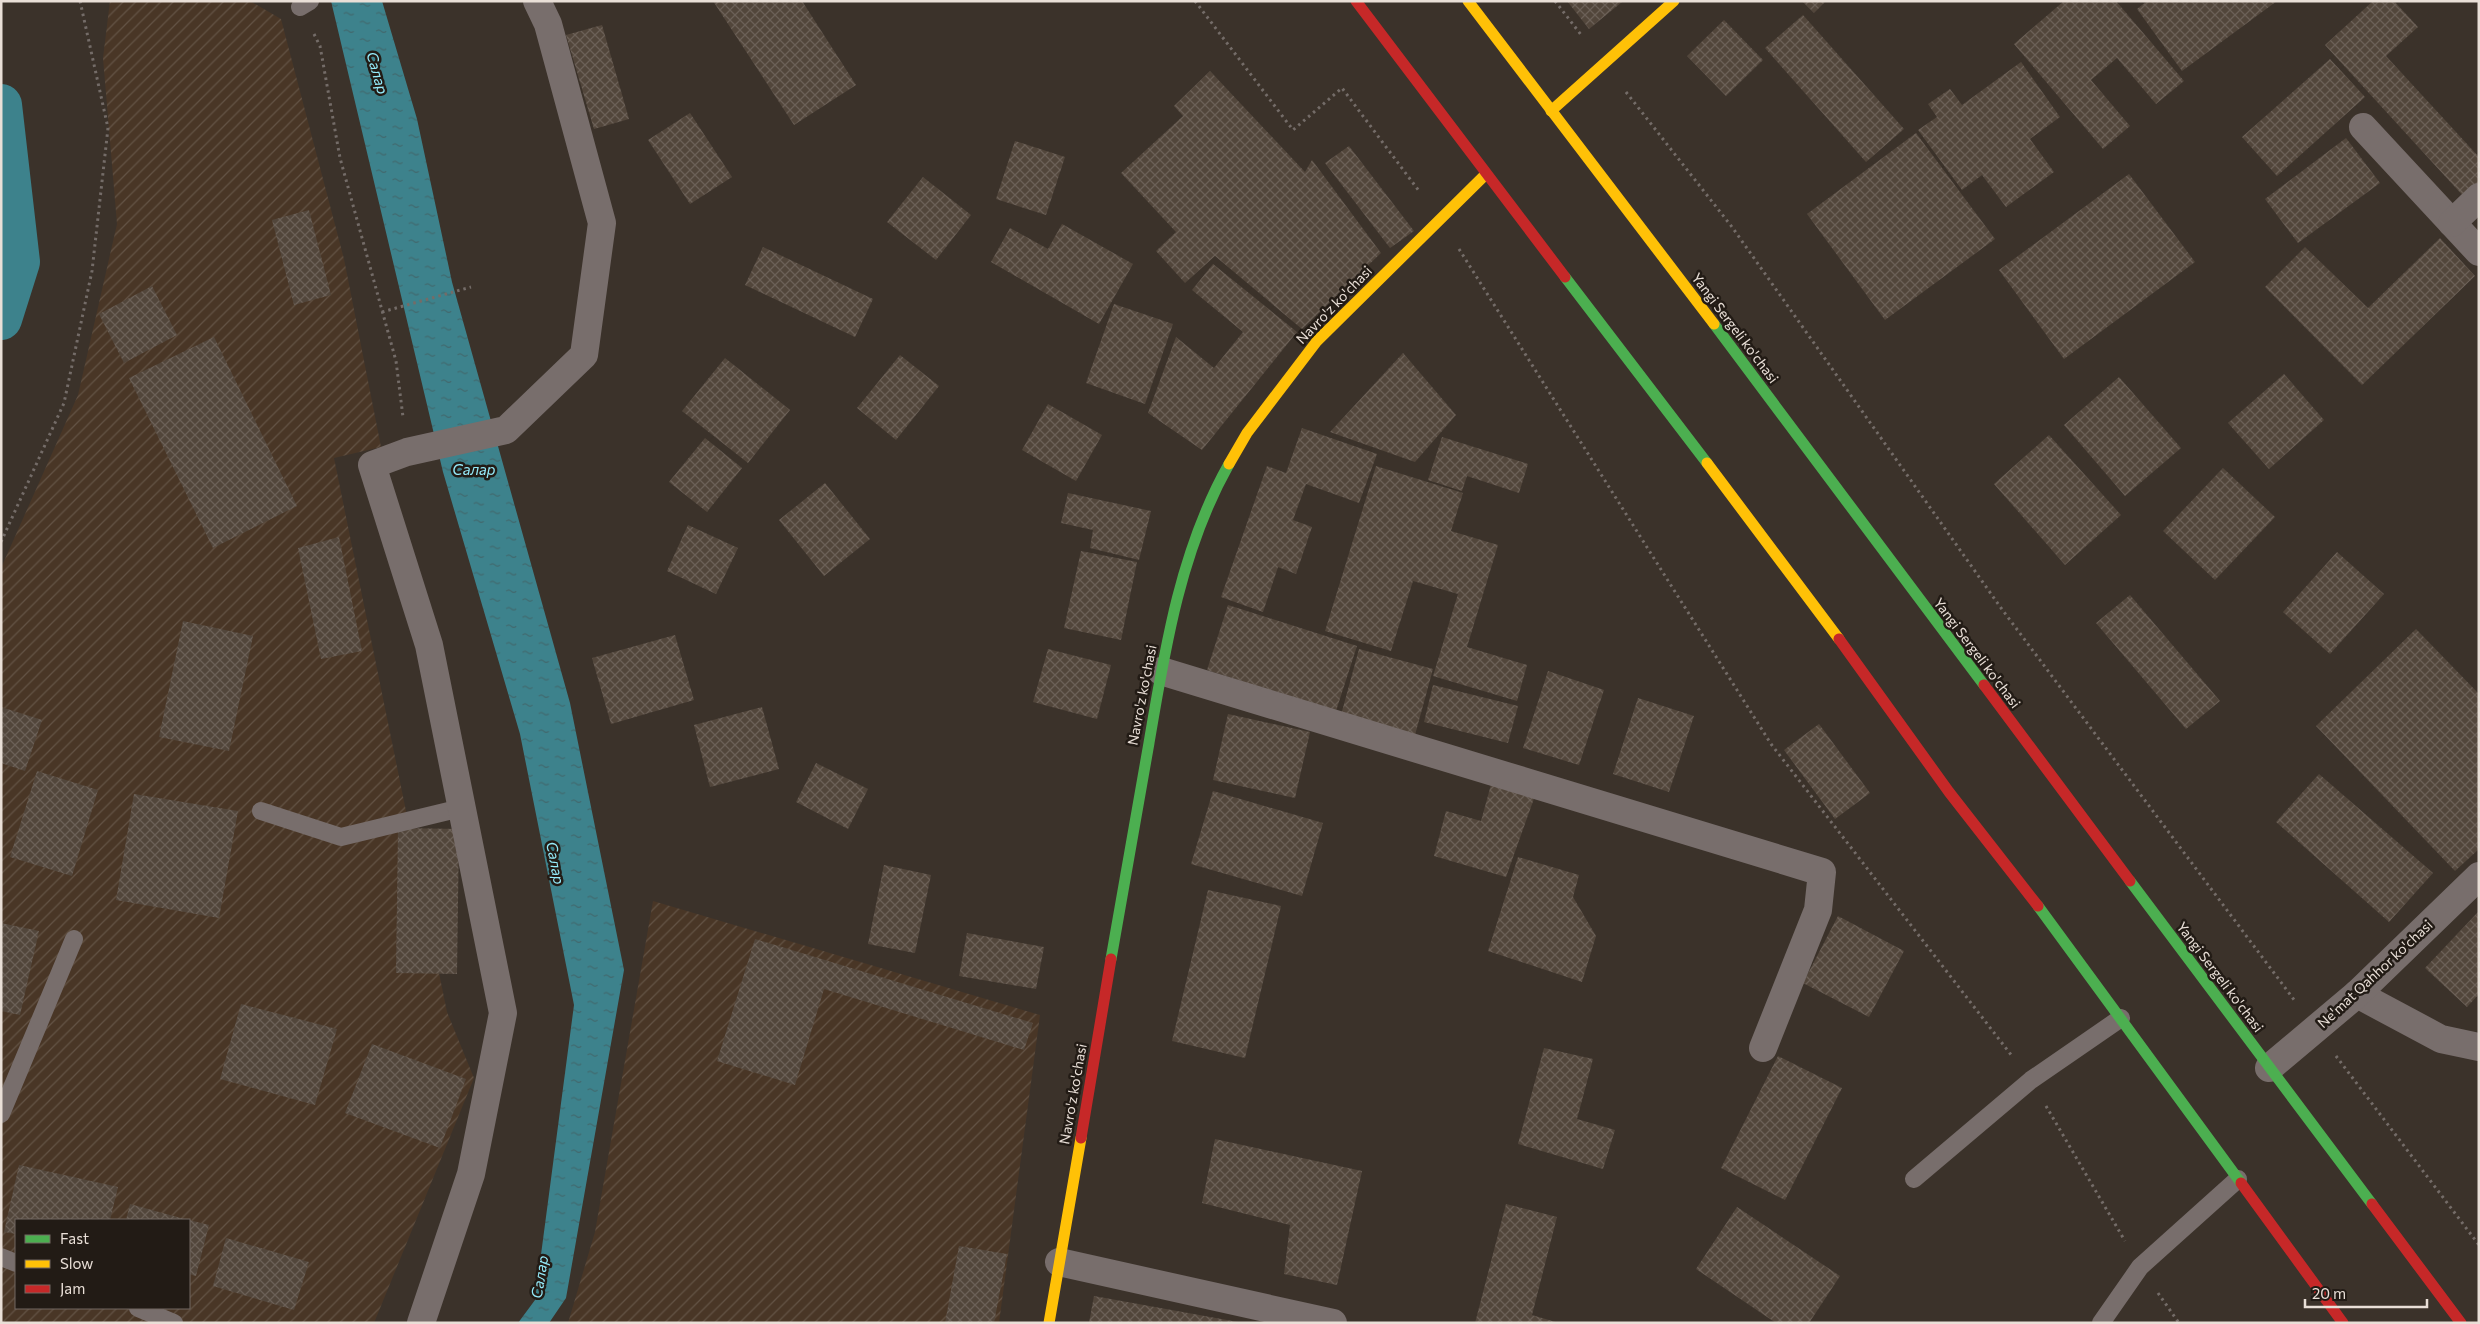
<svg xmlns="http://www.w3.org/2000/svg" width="2480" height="1324" font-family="Commissioner,sans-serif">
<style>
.industrial{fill:url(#industrial-furrows);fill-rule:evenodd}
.water{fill:url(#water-ripples)}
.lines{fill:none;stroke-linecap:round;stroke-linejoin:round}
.canal{stroke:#3d828c;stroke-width:42}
.building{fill:url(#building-cross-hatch)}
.path{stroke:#746c68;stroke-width:3;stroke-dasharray:2.5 4;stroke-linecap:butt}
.lane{stroke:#786e6c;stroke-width:18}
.street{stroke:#786e6c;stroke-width:28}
.fast{stroke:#4caf50;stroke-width:11}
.slow{stroke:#ffc107;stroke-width:11}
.jam{stroke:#c62828;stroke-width:11}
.labels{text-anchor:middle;stroke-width:5;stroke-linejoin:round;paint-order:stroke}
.street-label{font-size:14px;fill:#e9dfd7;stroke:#221b15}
.water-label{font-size:15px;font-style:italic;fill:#95ebfa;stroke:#221b15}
</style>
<defs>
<pattern id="industrial-furrows" width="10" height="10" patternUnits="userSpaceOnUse" patternTransform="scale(1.25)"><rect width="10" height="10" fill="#493626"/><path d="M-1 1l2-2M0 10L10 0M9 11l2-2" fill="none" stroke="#635345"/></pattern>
<pattern id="water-ripples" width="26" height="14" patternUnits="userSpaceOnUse" patternTransform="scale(1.25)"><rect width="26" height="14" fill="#3d828c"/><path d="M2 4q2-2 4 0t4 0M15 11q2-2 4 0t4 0" fill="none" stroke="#41696e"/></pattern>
<pattern id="building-cross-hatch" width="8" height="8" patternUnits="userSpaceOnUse" patternTransform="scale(1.25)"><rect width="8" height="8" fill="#52463b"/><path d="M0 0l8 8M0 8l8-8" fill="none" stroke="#6b6057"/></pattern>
</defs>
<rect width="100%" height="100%" fill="#3b322a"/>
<g class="industrial">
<path d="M110 1H250L281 19 344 259 381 447 334 458 447 1012 474 1078 374 1323H1V568L78 395 117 224 103 58ZM16 1220H189V1308H16Z"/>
<path d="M653 901 1040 1015 999 1323H568L595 1232Z"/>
</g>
<path class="water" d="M331 1H382L417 119 452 282 570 703 624 970 566 1298 549 1323H518L535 1300 574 1005 520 734 443 472Z"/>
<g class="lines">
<path class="canal" d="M1 105 19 262 1 319"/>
</g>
<g class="building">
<path d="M713 1H802L856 85 794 125Z"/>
<path d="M1567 1H1622V2L1589 29Z"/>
<path d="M1802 1H1826L1814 13Z"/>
<path d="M2064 1H2116L2184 81 2156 104 2117 58 2091 80 2130 126 2103 149 2014 44Z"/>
<path d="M2147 1H2277L2182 71 2137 9Z"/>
<path d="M2373 1H2394L2418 27 2386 56 2479 157V185L2465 198 2325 45Z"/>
<path d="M1803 15 1904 129 1866 162 1765 48Z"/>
<path d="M1724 20 1763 60 1726 96 1687 56Z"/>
<path d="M602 25 629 119 594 129 566 35Z"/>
<path d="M2330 59 2365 97 2277 176 2242 137Z"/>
<path d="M2021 62 2060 117 2030 139 2054 172 2006 207 1982 175 1962 190 1918 130 1937 117 1928 104 1950 89 1962 105Z"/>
<path d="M1210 71 1305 172 1312 160 1381 253 1302 329 1215 256 1185 283 1156 251 1176 232 1121 173 1183 116 1174 106Z"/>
<path d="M690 113 732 177 690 204 648 140Z"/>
<path d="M1916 133 1995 239 1885 320 1807 214Z"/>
<path d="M2346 138 2380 183 2298 243 2265 199Z"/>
<path d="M1015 141 1065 157 1046 215 996 199Z"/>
<path d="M1349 146 1414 231 1390 248 1325 163Z"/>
<path d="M2129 174 2195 262 2064 359 1999 270Z"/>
<path d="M923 177 971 215 936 260 887 222Z"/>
<path d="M309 210 331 295 294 305 272 220Z"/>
<path d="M1062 224 1133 264 1099 324 991 262 1010 228 1048 249Z"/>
<path d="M2440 238 2475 276 2362 385 2265 287 2305 247 2368 308Z"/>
<path d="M763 247 873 299 855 337 745 285Z"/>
<path d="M1213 264 1297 332 1202 450 1148 413 1176 337 1214 368 1243 332 1192 290Z"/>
<path d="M152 286 177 335 124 363 99 314Z"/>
<path d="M1114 304 1173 324 1145 404 1086 383Z"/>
<path d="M214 337 297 506 213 548 129 378Z"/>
<path d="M1403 353 1456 415 1415 462 1330 432Z"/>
<path d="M900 355 939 386 896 440 857 408Z"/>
<path d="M725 358 790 410 748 463 682 411Z"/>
<path d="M2284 374 2324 420 2269 469 2228 423Z"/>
<path d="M2119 377 2181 448 2125 496 2064 425Z"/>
<path d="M1048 404 1102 435 1076 481 1022 450Z"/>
<path d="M1302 428 1377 454 1359 503 1306 484 1293 520 1312 527 1296 574 1278 567 1263 612 1221 597 1267 466 1286 473Z"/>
<path d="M2049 435 2121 515 2065 565 1994 484Z"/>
<path d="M1442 437 1528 464 1519 493 1467 476 1462 491 1428 480Z"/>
<path d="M705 438 742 468 707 512 669 482Z"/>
<path d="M1376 466 1463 493 1451 531 1498 545 1467 647 1527 665 1517 701 1433 676 1458 594 1413 581 1391 651 1325 631Z"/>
<path d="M2223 468 2275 517 2215 580 2163 531Z"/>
<path d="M825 483 870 539 824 576 779 520Z"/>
<path d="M1068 493 1151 511 1139 560 1090 548 1093 530 1061 523Z"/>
<path d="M688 525 738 548 716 594 667 571Z"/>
<path d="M339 537 362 651 321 659 298 548Z"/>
<path d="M1081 551 1137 562 1121 640 1064 628Z"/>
<path d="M2337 552 2384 594 2330 654 2283 612Z"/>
<path d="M2130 595 2220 701 2186 729 2096 623Z"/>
<path d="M1228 605 1357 646 1336 711 1207 670Z"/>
<path d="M183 621 253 636 229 751 159 737Z"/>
<path d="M2416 629 2479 694V849L2455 871 2316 726Z"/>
<path d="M675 635 694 700 611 724 592 658Z"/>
<path d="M1048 649 1111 665 1097 719 1033 702Z"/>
<path d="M1359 649 1433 669 1415 735 1341 715Z"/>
<path d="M1548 671 1604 690 1579 765 1523 748Z"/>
<path d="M1433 685 1518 706 1508 743 1424 722Z"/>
<path d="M1638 698 1694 716 1669 792 1613 774Z"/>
<path d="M1 707 42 720 25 771 1 763Z"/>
<path d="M762 707 779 769 710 787 694 725Z"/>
<path d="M1228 714 1310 732 1295 798 1213 780Z"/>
<path d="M1819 724 1870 793 1835 819 1784 750Z"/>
<path d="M816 763 868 789 848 829 796 802Z"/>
<path d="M37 771 98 790 72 876 10 857Z"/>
<path d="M2319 774 2433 873 2389 922 2276 822Z"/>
<path d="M1492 781 1536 793 1506 877 1434 856 1446 811 1481 821Z"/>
<path d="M1213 791 1323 823 1302 896 1191 864Z"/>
<path d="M134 794 238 811 219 918 116 900Z"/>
<path d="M398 828 459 829 457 974 396 973Z"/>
<path d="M1518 857 1579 875 1573 897 1596 936 1582 982 1488 951Z"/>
<path d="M884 865 931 875 915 953 868 944Z"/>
<path d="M1208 890 1281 906 1245 1058 1172 1041Z"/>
<path d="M2479 911V994L2467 1007 2425 968Z"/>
<path d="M1838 916 1904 951 1869 1017 1803 983Z"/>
<path d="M1 923 39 931 20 1015 1 1011Z"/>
<path d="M967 933 1044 947 1036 989 959 976Z"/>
<path d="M755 939 1033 1023 1024 1050 824 989 795 1085 717 1061Z"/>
<path d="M241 1004 337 1029 315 1105 220 1079Z"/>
<path d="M372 1044 466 1079 440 1148 345 1113Z"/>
<path d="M1544 1048 1593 1059 1577 1119 1615 1130 1603 1169 1518 1144Z"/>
<path d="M1778 1056 1842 1088 1785 1200 1721 1168Z"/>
<path d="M1215 1139 1362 1171 1337 1285 1284 1274 1290 1225 1202 1203Z"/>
<path d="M19 1165 118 1187 110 1220H16V1234L4 1232Z"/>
<path d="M130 1204 188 1220H126Z"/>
<path d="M1506 1204 1557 1217 1532 1315 1559 1323H1475Z"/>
<path d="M1737 1207 1840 1276 1809 1323H1776L1696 1269Z"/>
<path d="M189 1220 209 1225 196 1276 189 1274Z"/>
<path d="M226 1238 309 1262 294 1310 213 1286Z"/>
<path d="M959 1246 1007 1254 994 1323H945Z"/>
<path d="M1094 1296 1238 1322V1323H1089Z"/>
</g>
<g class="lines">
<g class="path">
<path d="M1195 1 1293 130 1342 88 1419 191"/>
<path d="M1555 1 1582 36"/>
<path d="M314 34 320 46 340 158 396 361 403 417"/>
<path d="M1626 92 1732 227 2001 608 2295 1001"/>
<path d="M1459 249 1771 744 2012 1056"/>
<path d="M382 312 471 287"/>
<path d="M1 542 64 403 92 271 108 128 80 1"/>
<path d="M2336 1056 2479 1245"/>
<path d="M2046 1106 2125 1241"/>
<path d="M2158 1293 2179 1323"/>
</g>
<g class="lane">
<path d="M300 7 310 1"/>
<path d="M261 811 341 837 461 808"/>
<path d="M1 1114 74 939"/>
<path d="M1914 1179 2031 1080 2121 1018"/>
<path d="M1 1257 16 1263"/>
<path d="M138 1308 174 1323"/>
<path d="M2101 1323 2140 1267 2238 1179"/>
</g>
<g class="street">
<path d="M2363 127 2479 252"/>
<path d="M2452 223 2479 197"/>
<path d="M1161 671 1822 872 1818 910 1763 1048"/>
<path d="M2357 994 2441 1039 2479 1047"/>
<path d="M2269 1068 2357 994 2479 876"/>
<path d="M1059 1262 1333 1323"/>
<path d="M421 1323 471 1174 503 1013 429 645 372 465 407 452 506 430 584 355 602 223 548 24 537 1"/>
</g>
<g class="fast">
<path d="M1565 277 1707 463"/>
<path d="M1714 324 1984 685"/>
<path d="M2130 881 2372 1204"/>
<path d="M2038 906 2241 1183"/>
<path d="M1111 959C1124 887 1136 815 1149 743 1165 647 1181 549 1229 464"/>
</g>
<g class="slow">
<path d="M1468 1 1714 324"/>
<path d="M1551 111 1674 1"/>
<path d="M1707 463 1839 639"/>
<path d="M1229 464 1247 433 1317 341 1486 174"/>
<path d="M1049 1323 1081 1138"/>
</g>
<g class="jam">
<path d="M1356 1 1565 277"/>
<path d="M1839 639 1949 792 2038 906"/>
<path d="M1984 685 2130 881"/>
<path d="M1081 1138 1111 959"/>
<path d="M2241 1183 2343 1323"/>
<path d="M2372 1204 2461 1323"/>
</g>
</g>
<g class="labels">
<g class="street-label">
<text transform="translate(1334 305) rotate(-46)" y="5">Navro'z ko'chasi</text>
<text transform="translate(1735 328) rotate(53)" y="5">Yangi Sergeli ko'chasi</text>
<text transform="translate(1977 653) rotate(53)" y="5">Yangi Sergeli ko'chasi</text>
<text transform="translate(1142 695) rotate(-79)" y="5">Navro'z ko'chasi</text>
<text transform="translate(2375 974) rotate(-43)" y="5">Ne'mat Qahhor ko'chasi</text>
<text transform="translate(2220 977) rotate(53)" y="5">Yangi Sergeli ko'chasi</text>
<text transform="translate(1073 1094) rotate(-80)" y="5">Navro'z ko'chasi</text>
</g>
<g class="water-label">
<text transform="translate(377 73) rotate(74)" y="5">Салар</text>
<text x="474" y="475">Салар</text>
<text transform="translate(555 863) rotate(79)" y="5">Салар</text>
<text transform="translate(540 1277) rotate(-81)" y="5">Салар</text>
</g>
</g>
<rect width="2480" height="1324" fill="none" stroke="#e9dfd7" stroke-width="5"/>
<rect x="15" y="1219" width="175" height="90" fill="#221b15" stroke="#726963"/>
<rect x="25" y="1235" width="25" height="8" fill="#4caf50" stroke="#726963"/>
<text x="60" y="1244" font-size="15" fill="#e9dfd7">Fast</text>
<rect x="25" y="1260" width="25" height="8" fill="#ffc107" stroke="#726963"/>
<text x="60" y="1269" font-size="15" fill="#e9dfd7">Slow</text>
<rect x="25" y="1285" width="25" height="8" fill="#c62828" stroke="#726963"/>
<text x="60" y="1294" font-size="15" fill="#e9dfd7">Jam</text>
<path d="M2305 1299v8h122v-8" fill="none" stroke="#e9dfd7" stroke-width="2.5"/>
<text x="2312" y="1299" font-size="15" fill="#e9dfd7" stroke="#221b15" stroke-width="4" paint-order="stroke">20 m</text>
</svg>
